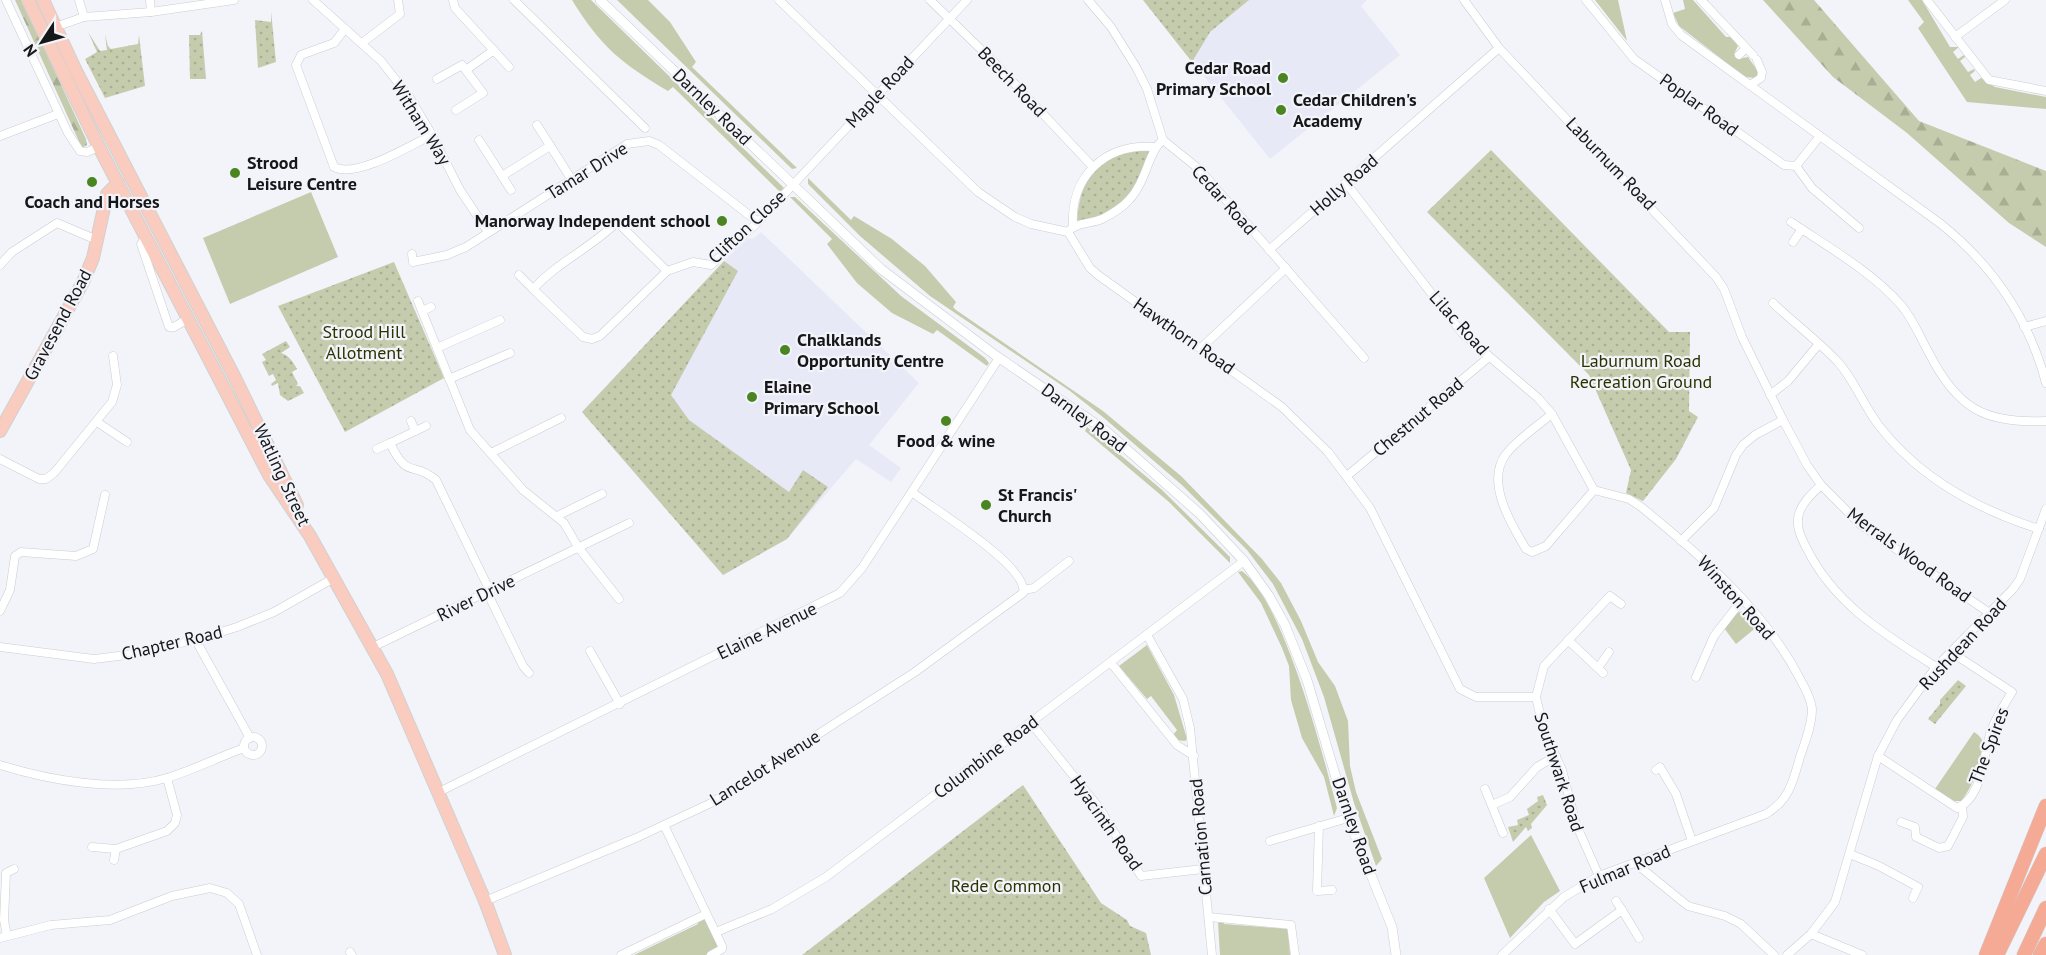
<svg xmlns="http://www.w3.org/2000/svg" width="2046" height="955" font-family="'PT Sans',sans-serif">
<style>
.built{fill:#e7e9f7}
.grass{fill:#c5ccad}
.forest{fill:url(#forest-firs)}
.park{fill:url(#park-dots)}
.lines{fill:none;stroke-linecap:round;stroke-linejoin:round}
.minor-casing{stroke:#cbccd3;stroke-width:9}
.tertiary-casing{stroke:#cbccd3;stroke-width:10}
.primary-casing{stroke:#d0d1d1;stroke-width:14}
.motorway-casing{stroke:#d0d1d1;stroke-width:15}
.minor{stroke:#fff;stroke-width:8}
.tertiary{stroke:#fff;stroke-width:9}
.primary{stroke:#f9ccbf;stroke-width:12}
.motorway{stroke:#f5aa95;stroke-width:14}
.poi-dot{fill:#4a8521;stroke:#f2f4fa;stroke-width:2}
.labels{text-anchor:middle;stroke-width:4.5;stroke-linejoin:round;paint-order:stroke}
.poi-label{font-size:18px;font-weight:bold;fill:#161719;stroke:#f2f4fa;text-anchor:start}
.street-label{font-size:18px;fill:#161719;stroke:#f2f4fa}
.park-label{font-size:18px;fill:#2b3200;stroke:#f2f4fa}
</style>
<defs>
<pattern id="forest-firs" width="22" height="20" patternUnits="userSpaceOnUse" patternTransform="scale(1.5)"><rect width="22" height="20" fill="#c5ccad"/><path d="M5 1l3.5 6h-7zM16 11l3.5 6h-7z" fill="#a8ae94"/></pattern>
<pattern id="park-dots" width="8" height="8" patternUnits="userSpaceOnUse" patternTransform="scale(1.5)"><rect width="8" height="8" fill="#c5ccad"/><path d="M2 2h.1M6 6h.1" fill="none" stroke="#a8ae94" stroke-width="1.8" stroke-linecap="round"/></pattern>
</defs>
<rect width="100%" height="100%" fill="#f2f4fa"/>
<g class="built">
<path d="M1143 0H1367L1361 6 1400 55 1270 159Z"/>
<path d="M761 232 919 383 869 445 901 468 891 482 856 459 787 539 723 575 582 412 724 261 748 238 753 239Z"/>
</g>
<g class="grass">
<path d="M572 0H591L784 188 780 192 673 87 668 91C621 63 601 47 572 0Z"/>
<path d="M617 0H648L670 22 696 62 692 67 797 168 792 169Z"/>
<path d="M1595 0H1618L1627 41Z"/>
<path d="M1683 0H1693L1726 37H1731L1738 46 1734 54 1738 59 1748 57 1759 73 1755 78 1745 77 1679 26 1673 13 1685 9Z"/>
<path d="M1908 0H1922L1950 47H1959L1953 52 1958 59 1964 55 1965 57 1960 61 1968 72 1974 69 1975 71 1970 75 1975 82 1981 78 1995 87 2046 97V109L1967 102 1918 28 1924 22Z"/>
<path d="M808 178 851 220 854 216 892 239 925 266 956 302 953 307 956 310 1103 411 1181 476 1262 559 1281 583 1301 621 1318 662 1335 686 1348 721 1350 766 1356 792 1382 859 1376 866 1354 803 1324 697 1302 639 1273 584 1247 550 1183 486 1104 418 1070 391 930 296 860 236 808 184Z"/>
<path d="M311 192 338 257 230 304 203 238Z"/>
<path d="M790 197H795L901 296 985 358 989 363 987 366 937 330 933 334 892 313 857 283 827 244 832 239Z"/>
<path d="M1087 427 1161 489 1230 557V563L1169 502 1085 431Z"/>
<path d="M1242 571C1284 602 1323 755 1337 808L1334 816 1324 777 1302 738 1291 700 1289 666 1282 648 1261 603 1238 572Z"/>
<path d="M1746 610 1758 626 1736 644 1724 628 1737 613Z"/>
<path d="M1147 645 1174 695 1187 739 1185 741 1176 740 1173 735 1177 730 1151 696 1147 699 1119 666Z"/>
<path d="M1974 732C1980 736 1984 740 1984 748 1984 759 1969 793 1961 801H1953L1935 789Z"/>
<path d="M1531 835 1560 891 1544 902 1510 938 1484 878Z"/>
<path d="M702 918 707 919 719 947 706 955H634L698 924 697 921Z"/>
<path d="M1223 921 1224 924 1288 929 1290 955H1220L1218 923Z"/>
</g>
<g class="forest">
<path d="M15 0H22L86 139 87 145 82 148Z"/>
<path d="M1763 0H1814L1919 121 2046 171V247L2009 223 1907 133 1833 77Z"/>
</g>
<g class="park">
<path d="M1143 0H1249L1210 32 1192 62Z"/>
<path d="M271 11 276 62 258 68 255 20 271 22Z"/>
<path d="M202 31 206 79H190L189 35H200Z"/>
<path d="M88 32 100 51 107 50 105 34 108 46 111 49 138 44 139 35 145 86 105 98 85 59 97 52Z"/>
<path d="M1151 150C1138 194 1121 211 1077 223 1079 174 1102 152 1151 150Z"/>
<path d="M1491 150 1669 332H1690L1689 411 1698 417 1676 459 1643 501 1626 493 1631 470 1589 375 1427 212Z"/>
<path d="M724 261 738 271 671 395 689 420 789 492 803 470 828 487 787 539 723 575 582 412Z"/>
<path d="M394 262 444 378 345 432 278 306Z"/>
<path d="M286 341 290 347 281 353C288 355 292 360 297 369L292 372 298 384 296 386H300L304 393 288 401 280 395 278 383 272 386 271 384 276 380 273 374 269 376 262 362 266 360 262 354Z"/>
<path d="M1958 680 1966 686 1935 724 1928 719 1940 704V700Z"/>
<path d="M1023 785 1101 903 1127 920 1130 926 1146 933 1151 955H802Z"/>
<path d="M1543 795 1547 805 1531 824 1532 828 1528 831 1526 827 1513 842 1508 827 1518 825 1517 820 1529 815 1527 809 1538 801 1537 797Z"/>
</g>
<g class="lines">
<defs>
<g id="minor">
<path d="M6 0 68 133 80 151 87 152 99 147"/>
<path d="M79 0 84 17"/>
<path d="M150 0 151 12"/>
<path d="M313 0 381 61 410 98 432 135 460 190 488 232"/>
<path d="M453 0 455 8 509 67"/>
<path d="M514 0 645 128"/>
<path d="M779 0 978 192 1015 217 1031 224 1068 232 1090 268 1098 275 1282 407 1328 452 1370 508 1460 689 1476 697H1536"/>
<path d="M930 0 993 61 1092 166"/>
<path d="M1088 0 1111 27 1136 67 1147 89 1163 140 1199 169 1364 358"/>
<path d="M1464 0 1499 48 1716 277 1724 289 1742 337 1783 420 1807 465 1821 485 1861 525 1991 614"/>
<path d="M1586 0 1634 59 1784 165 1796 166 1820 136"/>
<path d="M1665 0 1672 24 1681 35 1941 224C1992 265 2029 319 2046 383"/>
<path d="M1701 0 1753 55"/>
<path d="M1927 0 1989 80 2046 91"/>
<path d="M52 28 84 17 151 12 234 0"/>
<path d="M345 29 334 43 301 55 296 65 334 167C356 179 411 145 432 135"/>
<path d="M1955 37 2005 0"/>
<path d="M362 43 400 14 398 0"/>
<path d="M1739 55 1746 48"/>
<path d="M466 70 494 50"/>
<path d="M437 79 462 65 483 93 456 110"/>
<path d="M1750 85 1761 78 1762 72 1757 60"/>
<path d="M537 125 572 180"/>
<path d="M0 136 58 114"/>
<path d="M479 140 502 176 550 146"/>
<path d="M1796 166 1812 188 1859 228"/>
<path d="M502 176 511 190"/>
<path d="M1346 183 1462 333 1538 398 1552 414 1594 490"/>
<path d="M1791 222C1828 247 1871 271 1901 305 1913 319 1920 337 1929 353 1957 408 1984 424 2046 421"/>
<path d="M1073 226C1070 177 1105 143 1153 147"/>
<path d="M1068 232C1076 222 1090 224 1102 219 1112 214 1122 208 1129 200 1147 181 1148 151 1163 140"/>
<path d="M146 236 141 244 169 327H174L188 319"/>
<path d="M1793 242 1802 229"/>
<path d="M1269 250 1499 48"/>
<path d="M412 254 413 262 447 255 466 247 627 144 649 141 659 145 758 222"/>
<path d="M0 265 12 252 57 223 97 240"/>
<path d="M667 271 617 222C590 249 560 260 533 289L583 337 592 339 600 336 667 271 693 262 711 265 758 222 967 0"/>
<path d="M519 275 533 289"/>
<path d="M418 301 422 311"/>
<path d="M1773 303C1794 323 1818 341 1838 362 1855 381 1864 407 1880 427 1920 478 1979 510 2039 529"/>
<path d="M431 307 422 311 470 430 523 490 564 523 578 547 619 599"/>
<path d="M2024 327 2046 321"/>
<path d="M437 348 500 320"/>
<path d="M1201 348 1286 268"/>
<path d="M449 379 510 353"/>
<path d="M1770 395 1788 381 1818 345"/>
<path d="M1552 414C1537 426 1518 439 1506 454 1485 482 1511 524 1526 549L1532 552 1546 546 1594 490"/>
<path d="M411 421 415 431"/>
<path d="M97 422 127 442"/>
<path d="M426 426 390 443C408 481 413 460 436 480L490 591"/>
<path d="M377 449 390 443"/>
<path d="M491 453 561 418"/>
<path d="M0 459 39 479H46L54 473 112 402 117 385 113 356"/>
<path d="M1347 476 1489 357"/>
<path d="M1821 485C1813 493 1802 502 1799 514 1795 527 1802 539 1807 549 1835 605 1886 635 1936 667"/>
<path d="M557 516 602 494"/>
<path d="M1681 541 1714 508 1736 455 1743 445 1755 435 1783 420"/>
<path d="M1024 590 1034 588 1069 561"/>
<path d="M487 592 523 666 529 673"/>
<path d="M0 611 10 590 15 556 21 552 76 556 93 549 105 495"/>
<path d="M1147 635 1183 699 1190 728 1212 955"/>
<path d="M198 639 199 646 250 738"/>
<path d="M1568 640 1603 673"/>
<path d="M0 647 94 659 127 655 198 639 237 627 274 612 334 578"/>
<path d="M373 647 629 523"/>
<path d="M590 651 620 704"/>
<path d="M1111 663 1177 745 1194 756"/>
<path d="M1598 668 1609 652"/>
<path d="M1696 677 1714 636 1742 600"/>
<path d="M1031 723 1100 809 1141 876 1203 869"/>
<circle cx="253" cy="746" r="9"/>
<path d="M1878 756 1957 808C1981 799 1983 760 1989 738 1993 722 2003 707 2012 692L1951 652"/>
<path d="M0 765C49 780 116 793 167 778 193 770 219 757 244 748"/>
<path d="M1656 770 1660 767 1676 794 1692 841"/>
<path d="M1485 789 1503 833"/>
<path d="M439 792 840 593 862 568 999 358"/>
<path d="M1492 805 1510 797 1537 767 1556 756"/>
<path d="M1901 822 1915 827 1916 837 1939 848 1948 846 1963 817 1962 806"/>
<path d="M664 825 722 946V949L711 955"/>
<path d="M1319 826 1317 891 1332 890"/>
<path d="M1270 841 1348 818"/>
<path d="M92 847 116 849 167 831 175 823 177 815 167 778"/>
<path d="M1850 854 1879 866 1918 887 1913 898"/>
<path d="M114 860 116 849"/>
<path d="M1635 863 1688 906 1725 916 1741 924 1774 955"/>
<path d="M1599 876 1576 824 1562 770 1544 731 1536 697 1544 666 1610 596 1621 604"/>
<path d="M485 901 636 838 711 803 915 672 1023 593C1030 567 932 508 912 492"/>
<path d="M1616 901 1622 910"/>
<path d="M1549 909 1575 944 1622 910 1639 938"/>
<path d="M1209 917 1291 925 1295 955"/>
<path d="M716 932 772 909 826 877 1244 561"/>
<path d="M1811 934 1862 955"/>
<path d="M7 936 4 920 6 873 14 869"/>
<path d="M0 938 51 925 110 920 172 896 210 888 227 893 239 904 257 955"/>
<path d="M350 952 352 955"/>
<path d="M621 955 706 914"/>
<path d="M1502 955 1564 897 1599 876 1766 814C1789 800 1793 782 1800 757 1805 742 1812 725 1812 709 1811 698 1805 688 1800 679 1764 609 1700 555 1640 506L1629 499 1594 490"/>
<path d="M1787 955 1811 934 1835 902 1878 756 1897 720 1936 667 2013 589 2020 579 2046 509"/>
</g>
<path id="tertiary" d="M600 0 881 269 995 355 1106 431 1200 514 1244 561 1269 596 1285 625 1307 680 1348 818 1392 927 1396 955"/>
<g id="primary">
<path d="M28 0 99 147 269 475 310 536 387 674 485 901 505 955"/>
<path d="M43 0 76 71 235 378 297 505"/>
<path d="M0 431 83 282 93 258 107 194 118 183"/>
</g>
<g id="motorway">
<path d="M1986 955 2046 806"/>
<path d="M1997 955 2046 854"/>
<path d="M2024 955 2046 908"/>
<path d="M2040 955 2046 944"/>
</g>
</defs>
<use href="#minor" class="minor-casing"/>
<use href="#tertiary" class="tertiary-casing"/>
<use href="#primary" class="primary-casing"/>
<use href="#motorway" class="motorway-casing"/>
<use href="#minor" class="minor"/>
<use href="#tertiary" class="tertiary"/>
<use href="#primary" class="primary"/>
<use href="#motorway" class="motorway"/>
</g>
<g class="poi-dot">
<circle cx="1283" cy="78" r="6"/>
<circle cx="1281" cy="110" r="6"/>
<circle cx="235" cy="173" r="6"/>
<circle cx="92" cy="182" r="6"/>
<circle cx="722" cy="221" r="6"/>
<circle cx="785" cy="350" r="6"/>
<circle cx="752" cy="397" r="6"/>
<circle cx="946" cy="421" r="6"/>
<circle cx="986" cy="505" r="6"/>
</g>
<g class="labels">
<g class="poi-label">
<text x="1271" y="74" text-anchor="end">Cedar Road<tspan x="1271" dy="21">Primary School</tspan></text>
<text x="1293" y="106">Cedar Children's<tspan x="1293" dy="21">Academy</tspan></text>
<text x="247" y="169">Strood<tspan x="247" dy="21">Leisure Centre</tspan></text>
<text x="92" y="208" text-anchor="middle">Coach and Horses</text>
<text x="710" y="227" text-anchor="end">Manorway Independent school</text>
<text x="797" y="346">Chalklands<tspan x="797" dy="21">Opportunity Centre</tspan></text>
<text x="764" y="393">Elaine<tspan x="764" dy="21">Primary School</tspan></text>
<text x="946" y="447" text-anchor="middle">Food &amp; wine</text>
<text x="998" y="501">St Francis'<tspan x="998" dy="21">Church</tspan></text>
</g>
<g class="street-label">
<text transform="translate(1012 82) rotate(46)" y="6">Beech Road</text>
<text transform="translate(880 92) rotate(-47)" y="6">Maple Road</text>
<text transform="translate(1699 105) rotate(36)" y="6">Poplar Road</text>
<text transform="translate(712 107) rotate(44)" y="6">Darnley Road</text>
<text transform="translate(421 123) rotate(58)" y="6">Witham Way</text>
<text transform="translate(1611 164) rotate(46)" y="6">Laburnum Road</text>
<text transform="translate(587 171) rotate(-32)" y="6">Tamar Drive</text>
<text transform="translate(1344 185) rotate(-41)" y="6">Holly Road</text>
<text transform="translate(1224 200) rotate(48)" y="6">Cedar Road</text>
<text transform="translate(747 227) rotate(-43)" y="6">Clifton Close</text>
<text transform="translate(1459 323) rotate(48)" y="6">Lilac Road</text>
<text transform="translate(58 325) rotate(-62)" y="6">Gravesend Road</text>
<text transform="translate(1184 336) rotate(35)" y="6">Hawthorn Road</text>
<text transform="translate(1418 417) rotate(-40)" y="6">Chestnut Road</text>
<text transform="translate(1084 418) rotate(37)" y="6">Darnley Road</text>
<text transform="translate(282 475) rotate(65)" y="6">Watling Street</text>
<text transform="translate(1909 555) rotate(36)" y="6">Merrals Wood Road</text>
<text transform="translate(476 598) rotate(-26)" y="6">River Drive</text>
<text transform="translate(1736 598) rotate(48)" y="6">Winston Road</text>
<text transform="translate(767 631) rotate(-26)" y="6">Elaine Avenue</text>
<text transform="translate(172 643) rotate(-13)" y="6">Chapter Road</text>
<text transform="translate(1963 644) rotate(-47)" y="6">Rushdean Road</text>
<text transform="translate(1989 746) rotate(-69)" y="6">The Spires</text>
<text transform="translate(986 757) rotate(-37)" y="6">Columbine Road</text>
<text transform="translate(765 768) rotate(-32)" y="6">Lancelot Avenue</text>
<text transform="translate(1559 772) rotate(72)" y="6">Southwark Road</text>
<text transform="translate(1106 823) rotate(55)" y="6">Hyacinth Road</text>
<text transform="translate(1354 826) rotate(71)" y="6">Darnley Road</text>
<text transform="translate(1201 837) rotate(-95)" y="6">Carnation Road</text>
<text transform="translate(1625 869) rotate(-23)" y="6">Fulmar Road</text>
</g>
<g class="park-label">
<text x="364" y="338">Strood Hill<tspan x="364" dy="21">Allotment</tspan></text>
<text x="1641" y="367">Laburnum Road<tspan x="1641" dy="21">Recreation Ground</tspan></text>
<text x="1006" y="892">Rede Common</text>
</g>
</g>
<g transform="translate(42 42) rotate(234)" stroke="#f2f4fa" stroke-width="4.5" paint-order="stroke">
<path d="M0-4.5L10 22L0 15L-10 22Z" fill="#161719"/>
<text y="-9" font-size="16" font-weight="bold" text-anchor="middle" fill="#161719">N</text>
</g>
</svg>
